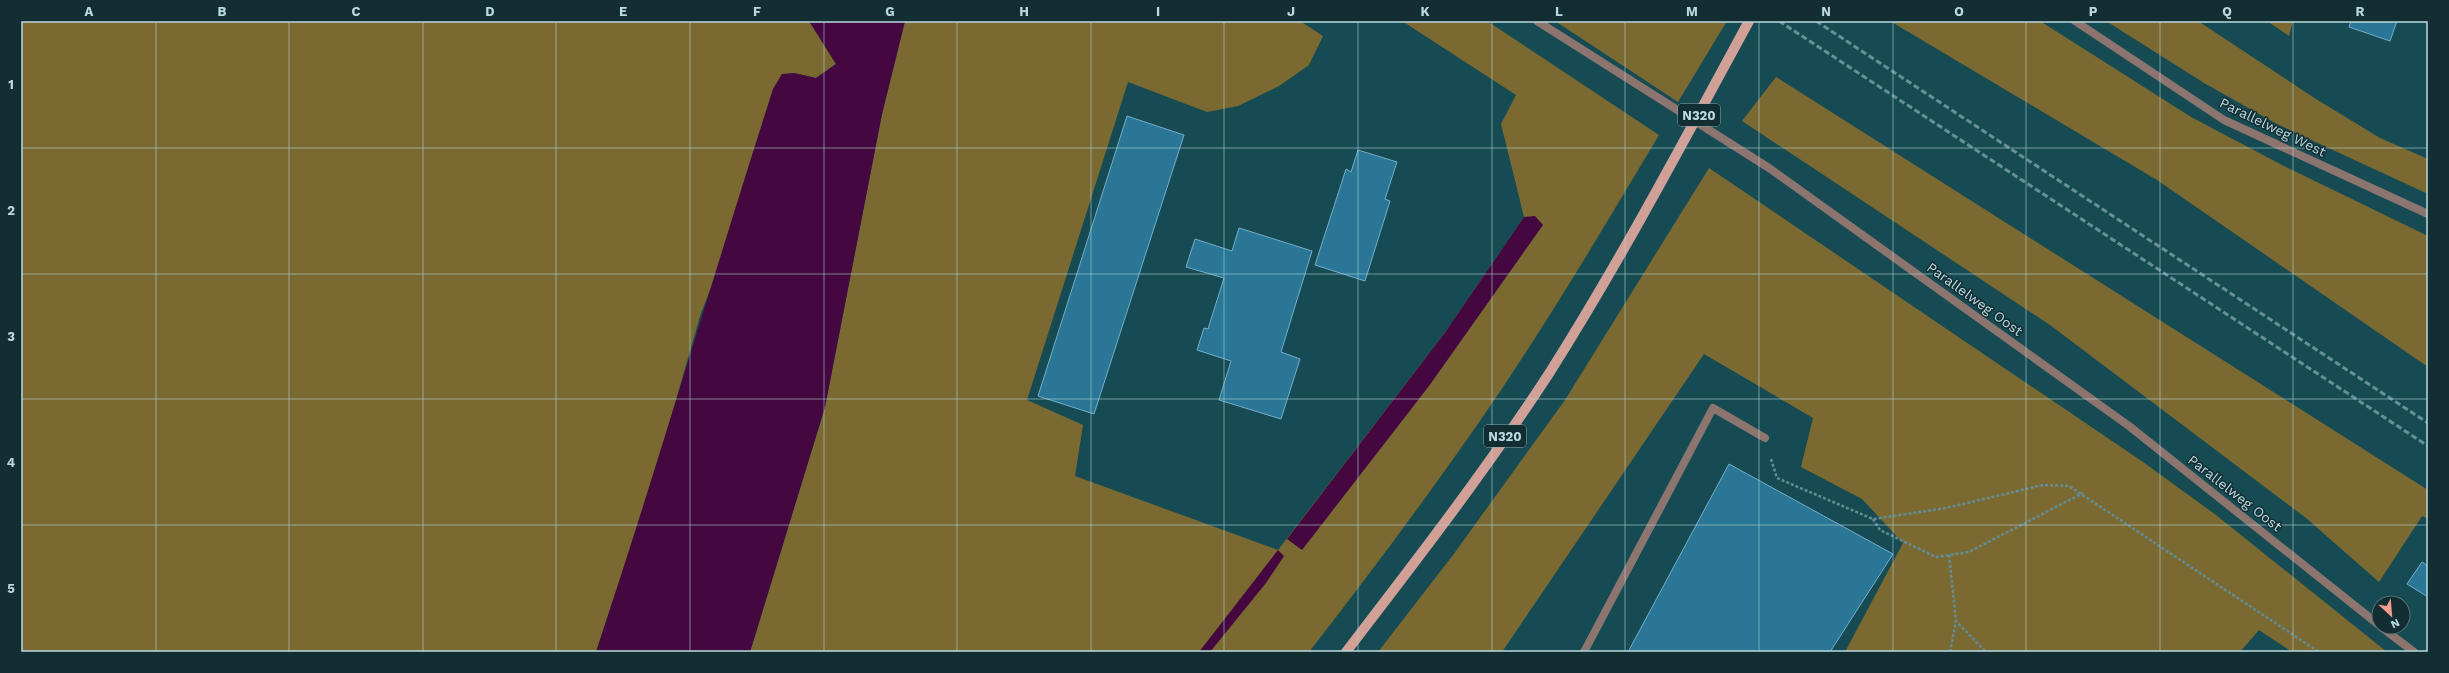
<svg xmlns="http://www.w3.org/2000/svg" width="2449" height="673" font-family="'Work Sans',sans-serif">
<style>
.green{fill:#7b6932}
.water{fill:#440740}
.building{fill:#297697;stroke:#77adc8}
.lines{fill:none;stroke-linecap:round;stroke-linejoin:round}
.path{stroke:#628d94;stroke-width:2.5;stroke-dasharray:3 2;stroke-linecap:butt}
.service{stroke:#8c746f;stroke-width:8}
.minor{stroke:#8c746f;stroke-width:8}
.primary{stroke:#d1a198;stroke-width:10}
.rail{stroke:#659097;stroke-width:3;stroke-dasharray:6 3;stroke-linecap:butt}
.grid{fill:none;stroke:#badae0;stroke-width:1;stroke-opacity:0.55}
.labels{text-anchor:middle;stroke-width:3;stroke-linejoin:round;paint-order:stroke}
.shield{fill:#132e33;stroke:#88a6ac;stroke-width:1}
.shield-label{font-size:13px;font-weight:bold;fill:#badae0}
.street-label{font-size:14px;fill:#badae0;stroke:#132e33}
.neatline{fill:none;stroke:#badae0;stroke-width:1.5}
.grid-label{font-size:13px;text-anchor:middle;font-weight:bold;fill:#badae0}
</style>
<rect width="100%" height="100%" fill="#174b54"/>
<g class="green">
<path d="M21 21H809L836 64 816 78 794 73 700 316 654 477 596 652H21Z"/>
<path d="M905 21H1300L1323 36 1309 65 1279 86 1238 106 1207 112 1128 82 1027 400 1083 425 1075 476 1278 550 1444 334 1524 217 1501 124 1516 95 1402 21H1487L1659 135C1606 224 1553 313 1495 399 1436 485 1373 570 1309 652H750L825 407 882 114Z"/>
<path d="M1555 21H1727L1678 102Z"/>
<path d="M1890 21H2040L2191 117 2282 165 2428 236V257L2425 256 2428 258V367L2157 180Z"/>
<path d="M2106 21H2198L2316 99 2380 138 2428 159V194L2277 124 2204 83Z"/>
<path d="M2267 21H2293L2289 36Z"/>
<path d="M1776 77 2428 490V519L2422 516 2379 582 2306 518 2050 325 1742 121Z"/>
<path d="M1709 168 2143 462 2216 515 2387 652H2292L2259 630 2240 652H1845L1903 543 1862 499 1801 467 1813 418 1704 354 1502 652H1378L1453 555 1565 400Z"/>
</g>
<g class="water">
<path d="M809 21H905L882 114 825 407 750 652H596C658 465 713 276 773 89L782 74 794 73 816 78 836 64Z"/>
<path d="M1535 216 1543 225 1429 386 1302 550 1287 539 1444 334 1524 217Z"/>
<path d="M1278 550 1284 556 1266 583 1210 652H1199Z"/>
</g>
<g class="building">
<path d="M2351 21H2397L2390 41 2349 27Z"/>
<path d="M1127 116 1184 135 1094 414 1038 396Z"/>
<path d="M1358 150 1397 162 1385 199 1390 201 1365 281 1315 265 1346 169 1351 172Z"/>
<path d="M1239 228 1312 251 1281 352 1300 359 1281 419 1219 400 1231 361 1197 350 1204 328 1208 329 1224 278 1186 267 1195 239 1232 251Z"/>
<path d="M1729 464 1893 554 1830 652H1628Z"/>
<path d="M2422 562 2428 566V597L2407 584Z"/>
</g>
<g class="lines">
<g class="path">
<path d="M1771 459 1777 478 1873 519 1946 508 2043 485 2069 486 2319 652"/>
<path d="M1873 519 1880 530 1936 557 1969 552 2083 493"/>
<path d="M1949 555 1956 621 1986 652"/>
<path d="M1950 652 1956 621"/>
</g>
<path class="service" d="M1584 652 1713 408 1765 438"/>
<g class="minor">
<path d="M1537 21 1769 168 2129 426 2379 625"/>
<path d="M2075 21 2224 120 2428 214"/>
<path d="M2381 627 2414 652"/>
</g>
<path class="primary" d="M1346 652C1416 561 1487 469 1550 372 1622 258 1685 139 1749 21"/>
<g class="rail">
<path d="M1779 21 2428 446"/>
<path d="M1816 21 2428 423"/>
</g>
</g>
<path class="grid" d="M156 21V652M289 21V652M423 21V652M556 21V652M690 21V652M824 21V652M957 21V652M1091 21V652M1224 21V652M1358 21V652M1492 21V652M1625 21V652M1759 21V652M1893 21V652M2026 21V652M2160 21V652M2293 21V652M21 148H2428M21 274H2428M21 399H2428M21 525H2428"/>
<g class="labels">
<g class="shield">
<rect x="1678" y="104" width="42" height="22" rx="3"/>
<rect x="1484" y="425" width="42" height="22" rx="3"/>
</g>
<g class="shield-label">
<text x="1699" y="120">N320</text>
<text x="1505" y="441">N320</text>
</g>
<g class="street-label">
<text transform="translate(2273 127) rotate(26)" y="5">Parallelweg West</text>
<text transform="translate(1975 299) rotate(36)" y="5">Parallelweg Oost</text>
<text transform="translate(2235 493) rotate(38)" y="5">Parallelweg Oost</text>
</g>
</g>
<rect width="2449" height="673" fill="none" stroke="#132e33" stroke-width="44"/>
<g transform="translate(2391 615) rotate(154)"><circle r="19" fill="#132e33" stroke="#567378"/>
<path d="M0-3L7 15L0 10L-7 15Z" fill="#f49d8d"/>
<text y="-6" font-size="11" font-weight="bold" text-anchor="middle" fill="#badae0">N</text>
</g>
<rect x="22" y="22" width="2405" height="629" class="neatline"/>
<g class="grid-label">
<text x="89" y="16">A</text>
<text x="222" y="16">B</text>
<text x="356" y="16">C</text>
<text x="490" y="16">D</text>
<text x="623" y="16">E</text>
<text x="757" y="16">F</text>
<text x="890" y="16">G</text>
<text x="1024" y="16">H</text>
<text x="1158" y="16">I</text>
<text x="1291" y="16">J</text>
<text x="1425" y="16">K</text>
<text x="1559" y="16">L</text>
<text x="1692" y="16">M</text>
<text x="1826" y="16">N</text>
<text x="1959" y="16">O</text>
<text x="2093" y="16">P</text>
<text x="2227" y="16">Q</text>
<text x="2360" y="16">R</text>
<text x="11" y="89">1</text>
<text x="11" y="215">2</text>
<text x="11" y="341">3</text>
<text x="11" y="467">4</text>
<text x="11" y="593">5</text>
</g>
</svg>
